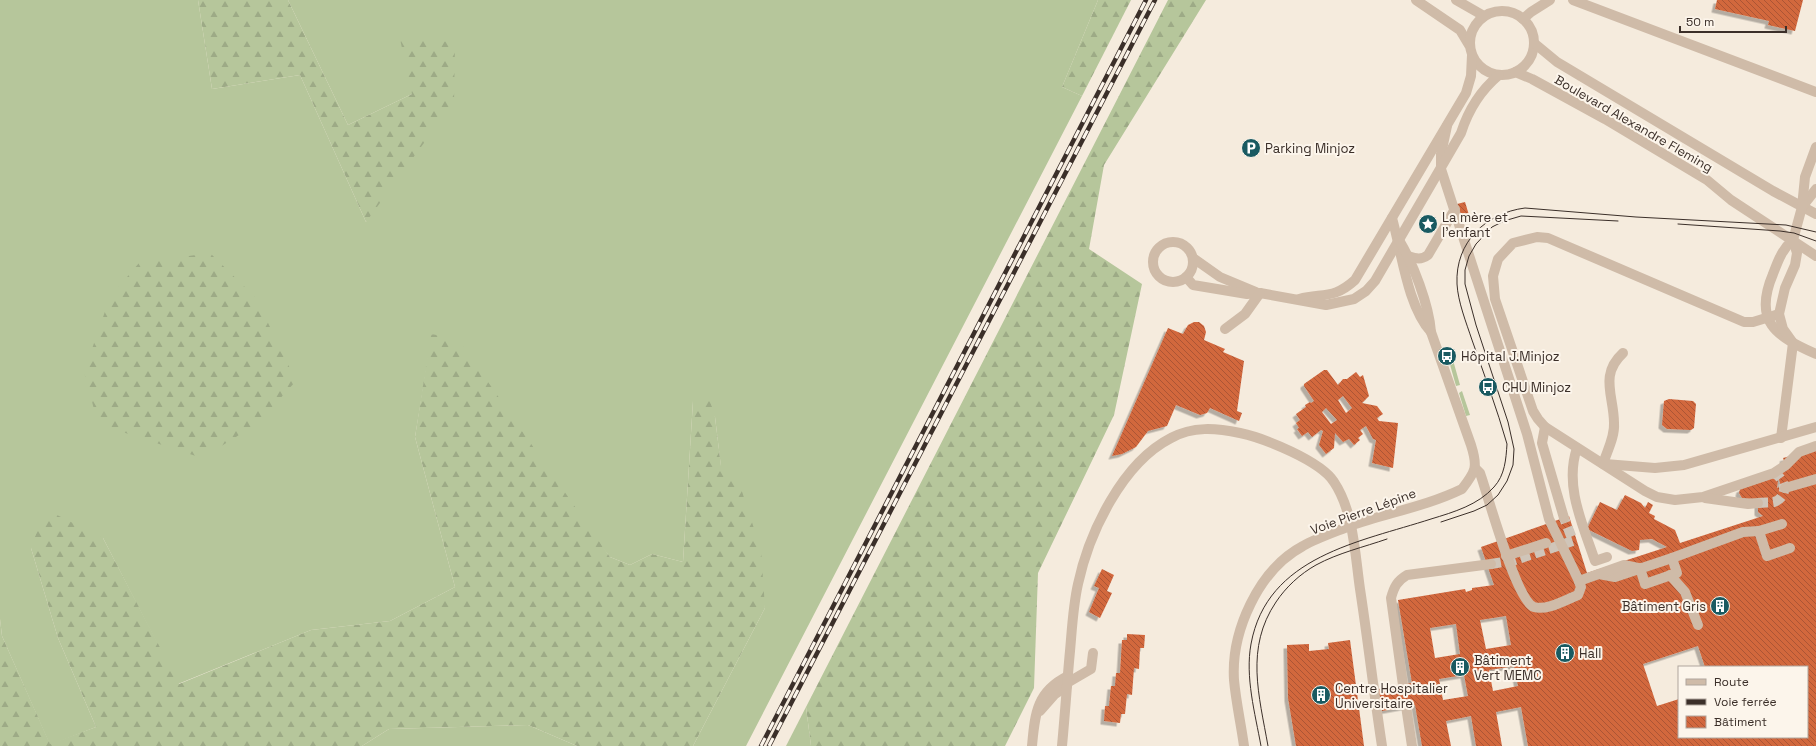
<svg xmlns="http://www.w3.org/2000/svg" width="1816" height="746" font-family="'Space Grotesk',sans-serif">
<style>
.grass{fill:#b6c69b}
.forest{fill:url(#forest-firs)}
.building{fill:url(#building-back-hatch);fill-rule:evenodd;filter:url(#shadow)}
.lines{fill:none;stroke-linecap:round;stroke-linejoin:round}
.minor-tunnel{stroke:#d0c5b9;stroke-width:10;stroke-dasharray:10 5;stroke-linecap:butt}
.minor{stroke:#cfbba8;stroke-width:10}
.tram{stroke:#3b2f29;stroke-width:1}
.rail-casing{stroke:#3b2f29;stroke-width:4.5}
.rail{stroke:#fcf5eb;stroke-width:3;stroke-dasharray:9;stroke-linecap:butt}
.labels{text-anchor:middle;stroke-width:4;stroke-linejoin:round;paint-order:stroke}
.street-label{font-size:13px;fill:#3b2f29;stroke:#fcf5eb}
.poi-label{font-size:13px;fill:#3b2f29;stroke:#fcf5eb;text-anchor:start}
</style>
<defs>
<pattern id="forest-firs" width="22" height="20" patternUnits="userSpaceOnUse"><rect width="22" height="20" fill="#b6c69b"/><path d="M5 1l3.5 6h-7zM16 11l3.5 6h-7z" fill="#9daa86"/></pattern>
<pattern id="building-back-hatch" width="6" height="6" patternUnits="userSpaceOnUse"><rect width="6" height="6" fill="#d2673e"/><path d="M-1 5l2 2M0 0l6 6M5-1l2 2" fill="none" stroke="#ac5534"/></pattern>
<filter id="shadow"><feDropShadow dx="-3.5" dy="3.5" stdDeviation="0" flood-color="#0004"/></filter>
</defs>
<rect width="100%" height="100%" fill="#f5ebdd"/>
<g class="grass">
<path d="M0 0H198L212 89 300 75 366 222 412 94 348 125 288 0H1098L1062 87 1082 96 746 746H693L765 608 721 467 715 417 693 401 683 562 652 554 630 565 610 557 432 334 415 437 455 587 390 621 311 630 178 684 103 538 31 548 58 638 96 727 50 745 2 636 0 619Z"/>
<path d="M1453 360 1460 385 1456 386 1449 361Z"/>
<path d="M1462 391 1470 415 1466 416 1459 393Z"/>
<path d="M806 707 811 746H786Z"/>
<path d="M528 725 577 746H362L389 729Z"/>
</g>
<g class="forest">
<path d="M198 0H288L348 125 412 94 400 39 455 42 454 102 366 222 300 75 212 89Z"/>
<path d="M1098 0H1131L1082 96 1062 87Z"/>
<path d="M1168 0H1206L1104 165 1089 249 1142 284 1114 415 1038 573 1034 688 1005 746H811L806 707Z"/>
<path d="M210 253 256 298 296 381 257 424 202 458 98 424 84 372 110 297 139 263Z"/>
<path d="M431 334 458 339 610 557 630 565 652 554 683 562 693 401 708 394 715 417 721 466 736 473 761 550 765 608 693 746H577L528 725 389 729 362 746H0V619L2 636 50 744 96 727 58 638 31 548 45 509 103 538 179 684 311 630 390 621 455 587 415 437Z"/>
</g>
<g class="building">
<path d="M1717 0H1803L1795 31 1768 25 1769 21 1715 9Z"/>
<path d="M1465 202 1469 215 1462 217 1457 204Z"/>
<path d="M1194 322H1199L1204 326 1206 332 1204 340 1225 349 1223 352 1244 361 1237 411 1242 413 1239 421 1210 408 1207 413 1200 415 1176 405 1167 426 1148 431 1136 447 1122 454 1112 456 1168 328 1183 334 1188 325Z"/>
<path d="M1324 370H1327L1338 385 1343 379H1347L1356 372 1360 377 1363 375 1369 396 1362 403 1377 406 1383 414 1377 418 1379 421 1398 423 1393 468 1372 463 1376 440 1373 439 1366 426 1360 430 1363 434 1358 438 1360 440 1354 445 1349 439 1343 442 1335 433 1334 448 1326 454 1319 445 1323 431 1321 430 1312 437 1308 432 1302 436 1297 429 1299 428 1296 423 1300 420 1296 414 1306 407 1305 405 1310 402 1311 403 1314 401 1304 386V384ZM1343 396 1352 408 1346 413 1338 400ZM1326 408 1337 420 1331 424 1322 412Z"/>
<path d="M1669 399 1693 401 1696 404 1694 428 1691 430 1667 429 1662 425 1664 401Z"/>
<path d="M1816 449V746H1528L1521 707 1496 712 1502 746H1476L1471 716 1446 721 1451 746H1422L1415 705 1382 711 1378 689 1412 683 1398 600 1465 589 1466 592 1472 590V588L1494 585 1481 547 1569 516 1587 573 1667 547 1652 539 1640 540 1639 550 1632 551 1587 529 1600 502 1617 510 1625 495 1641 503 1645 508 1648 502 1653 505 1649 513 1655 516 1654 519 1675 530 1680 543 1763 516 1758 512V499L1742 498 1739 493 1740 489 1773 478 1778 480 1777 488 1781 486 1776 470 1786 467 1783 458ZM1506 616 1511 645 1486 649 1480 620ZM1456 624 1460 654 1435 658 1430 628ZM1698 646 1705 667H1807V737H1679V699L1657 706 1643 664ZM1514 666 1518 686 1493 691 1489 670ZM1464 675 1468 696 1443 700 1439 679Z"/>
<path d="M1102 569 1114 575 1107 591 1112 593 1100 618 1089 612 1099 588 1094 586Z"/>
<path d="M1127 634 1145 635 1144 648H1140L1139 669 1134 668 1132 695 1127 694 1125 714H1121L1120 723 1104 721 1105 706H1109L1111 686H1115L1116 673H1120L1122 640H1127Z"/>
<path d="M1350 640 1364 746H1296L1288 698 1287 645 1309 644V651L1329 649 1328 643Z"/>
</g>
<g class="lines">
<g class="minor-tunnel">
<path d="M1758 503C1763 502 1769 503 1774 502 1789 497 1786 479 1774 473"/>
<path d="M1491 564 1515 560 1573 541 1564 518"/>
<path d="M1403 685 1406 706"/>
</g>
<g class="minor">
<path d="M1416 0 1460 30 1469 45"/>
<path d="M1456 0 1484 16"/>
<path d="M1573 0 1816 92"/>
<circle cx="1502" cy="43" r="32"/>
<path d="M1523 19 1531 12 1550 0"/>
<path d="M1534 43 1557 62 1773 191 1816 214"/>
<path d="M1515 72 1532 79 1605 119 1707 180 1731 200 1816 256"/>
<path d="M1447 126 1441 154V169L1527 434 1549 519 1578 579 1581 587 1578 595C1565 600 1547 611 1534 607 1516 601 1488 495 1480 473L1475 468"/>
<path d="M1802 207 1816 189"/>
<path d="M1392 218C1402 253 1407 305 1431 332"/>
<path d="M1793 240C1782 249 1778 261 1773 274 1753 321 1775 336 1816 354"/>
<circle cx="1173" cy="262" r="20"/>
<path d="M1408 256C1417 259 1421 260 1428 255L1455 209"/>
<path d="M1193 258 1220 277 1256 292"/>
<path d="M1186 277 1193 285 1247 294 1260 293 1326 305 1354 299 1366 291 1375 281 1461 133C1468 111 1481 90 1499 75"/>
<path d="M1299 299C1324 293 1334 299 1355 280L1466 93 1471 76 1472 55"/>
<path d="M1779 314 1753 322H1744L1548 238 1537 237 1513 243 1498 259 1493 276 1495 299 1533 411 1538 419 1545 427 1645 491 1657 497 1675 500 1703 497 1774 473 1786 465 1799 452 1816 446"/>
<path d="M1225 329 1245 314 1260 293"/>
<path d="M1545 427 1542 443 1564 518"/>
<path d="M1781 438 1793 343 1783 329 1779 314 1785 288 1795 265 1797 253 1793 240 1802 207 1805 177 1816 147"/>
<path d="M1577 448C1564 486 1583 525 1595 561L1607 557"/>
<path d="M1603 464C1607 451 1615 437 1614 423 1614 396 1599 375 1623 353"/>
<path d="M1605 464 1655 468 1684 465 1816 427"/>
<path d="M1785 488 1816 479"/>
<path d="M1705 498 1748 504 1758 503"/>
<path d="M1782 524 1759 531 1767 556 1790 548"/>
<path d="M1506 556 1546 543"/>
<path d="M1672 558 1743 532 1759 531"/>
<path d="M1599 574 1615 577 1672 558 1677 573 1645 584 1640 568"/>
<path d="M1670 575 1685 592 1698 625"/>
<path d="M1579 581 1624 565 1638 568"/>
<path d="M1067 683 1091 669 1093 653"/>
<path d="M1403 685 1391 598C1394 587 1397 581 1407 575L1491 564"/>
<path d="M1406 706 1412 746"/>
<path d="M1040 711 1055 694 1067 686"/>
<path d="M1032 746C1035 714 1036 692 1068 676"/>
<path d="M1062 746C1065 714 1067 683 1070 651 1072 629 1073 606 1078 584 1089 533 1122 463 1171 438 1193 426 1216 428 1240 433 1264 438 1321 461 1334 482 1354 512 1355 555 1360 589 1368 641 1374 694 1382 746"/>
<path d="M1244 746C1241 724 1236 702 1234 680 1231 632 1258 570 1303 546 1317 538 1335 532 1350 526 1387 513 1427 506 1462 489 1476 471 1478 467 1471 445L1431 332C1429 305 1413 263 1399 240"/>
</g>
<g class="tram">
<path d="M1678 224 1780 231 1794 233 1816 241"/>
<path d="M1441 522 1474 511 1487 505 1498 495 1507 481 1513 465 1514 449 1508 422 1476 325 1465 284V270L1469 256 1476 244 1492 227 1504 221 1521 216 1618 221"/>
<path d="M1261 746C1255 713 1245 677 1251 644 1267 556 1360 542 1431 519 1454 512 1478 505 1494 487 1505 475 1506 459 1507 444 1497 409 1484 374 1472 340 1466 322 1458 302 1457 284 1455 242 1486 213 1525 208L1636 217 1786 225 1816 232"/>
<path d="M1268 746C1259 695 1245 648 1276 602 1286 587 1300 574 1316 565 1338 553 1364 547 1387 539"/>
</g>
<defs>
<g id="rail">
<path d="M761 746 1146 0"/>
<path d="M769 746 1155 0"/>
</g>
</defs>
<use href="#rail" class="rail-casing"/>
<use href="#rail" class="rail"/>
</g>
<defs>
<symbol id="parking-disc" viewBox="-11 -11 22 22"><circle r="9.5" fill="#195a61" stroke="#fcf5eb"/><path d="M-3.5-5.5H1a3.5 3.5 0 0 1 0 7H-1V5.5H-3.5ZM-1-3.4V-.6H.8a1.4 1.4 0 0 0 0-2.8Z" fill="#fff"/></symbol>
<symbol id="sight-disc" viewBox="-11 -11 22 22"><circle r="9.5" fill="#195a61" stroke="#fcf5eb"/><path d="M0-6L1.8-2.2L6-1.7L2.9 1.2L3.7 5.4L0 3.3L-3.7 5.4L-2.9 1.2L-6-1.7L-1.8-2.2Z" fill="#fff"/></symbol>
<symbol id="bus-disc" viewBox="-11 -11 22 22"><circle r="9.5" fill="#195a61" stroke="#fcf5eb"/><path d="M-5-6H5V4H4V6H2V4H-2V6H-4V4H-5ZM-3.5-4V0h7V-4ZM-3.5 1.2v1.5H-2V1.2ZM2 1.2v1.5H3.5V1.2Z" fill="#fff"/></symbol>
<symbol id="building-disc" viewBox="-11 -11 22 22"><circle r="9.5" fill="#195a61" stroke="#fcf5eb"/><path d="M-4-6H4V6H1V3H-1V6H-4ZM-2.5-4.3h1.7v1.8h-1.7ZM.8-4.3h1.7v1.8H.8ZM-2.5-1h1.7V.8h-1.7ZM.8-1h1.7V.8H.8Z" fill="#fff"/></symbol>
</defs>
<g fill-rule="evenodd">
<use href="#parking-disc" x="1240" y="137" width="22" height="22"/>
<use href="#sight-disc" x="1417" y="213" width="22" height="22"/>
<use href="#bus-disc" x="1436" y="345" width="22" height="22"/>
<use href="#bus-disc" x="1477" y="376" width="22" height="22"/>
<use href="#building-disc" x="1709" y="595" width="22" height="22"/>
<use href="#building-disc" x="1554" y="642" width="22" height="22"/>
<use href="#building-disc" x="1449" y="656" width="22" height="22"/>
<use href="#building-disc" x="1310" y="684" width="22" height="22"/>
</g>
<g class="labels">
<g class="street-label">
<text transform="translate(1634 123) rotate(30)" y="5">Boulevard Alexandre Fleming</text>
<text transform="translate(1363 511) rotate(-20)" y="5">Voie Pierre Lépine</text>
</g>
<g class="poi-label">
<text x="1265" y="153">Parking Minjoz</text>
<text x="1442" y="222">La mère et<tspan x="1442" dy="15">l'enfant</tspan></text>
<text x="1461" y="361">Hôpital J.Minjoz</text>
<text x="1502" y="392">CHU Minjoz</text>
<text x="1706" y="611" text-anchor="end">Bâtiment Gris</text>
<text x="1579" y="658">Hall</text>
<text x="1474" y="665">Bâtiment<tspan x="1474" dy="15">Vert MEMC</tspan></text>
<text x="1335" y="693">Centre Hospitalier<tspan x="1335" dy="15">Universitaire</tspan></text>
</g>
</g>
<rect x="1678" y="666" width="130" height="72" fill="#fcf5eb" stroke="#afa69d"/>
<rect x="1686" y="679" width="20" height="6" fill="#cfbba8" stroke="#afa69d"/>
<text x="1714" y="686" font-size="12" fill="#3b2f29">Route</text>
<rect x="1686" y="699" width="20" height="6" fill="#3b2f29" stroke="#afa69d"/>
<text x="1714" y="706" font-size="12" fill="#3b2f29">Voie ferrée</text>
<rect x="1686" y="716" width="20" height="12" fill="url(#building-back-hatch)" stroke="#afa69d"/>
<text x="1714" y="726" font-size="12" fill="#3b2f29">Bâtiment</text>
<path d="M1680 26v6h106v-6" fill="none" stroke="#3b2f29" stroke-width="2"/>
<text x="1686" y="26" font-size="12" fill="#3b2f29" stroke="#fcf5eb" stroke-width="3" paint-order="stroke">50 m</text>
</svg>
